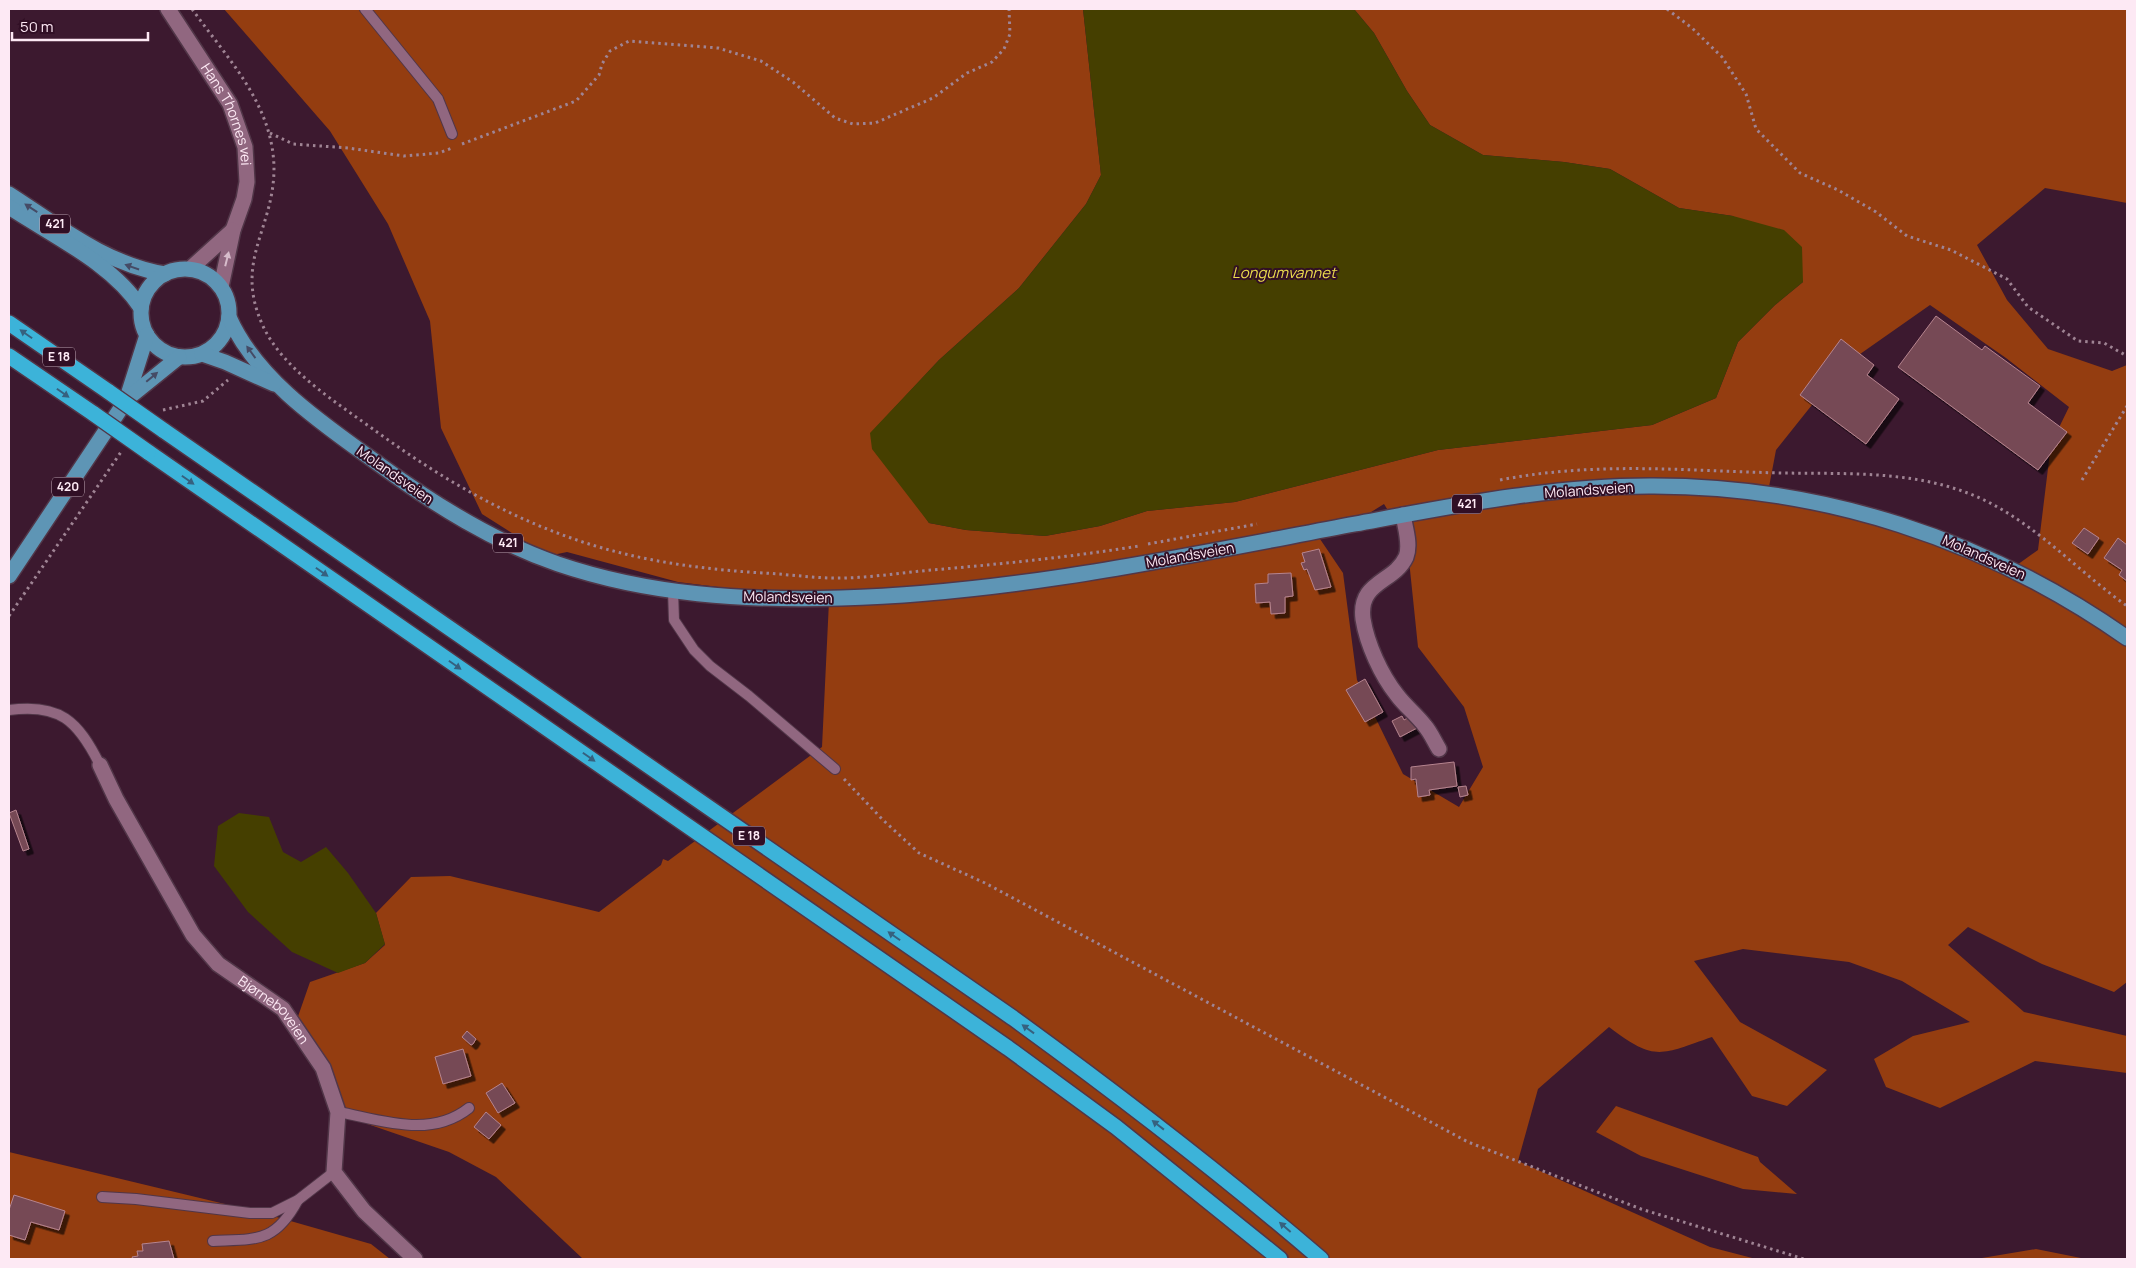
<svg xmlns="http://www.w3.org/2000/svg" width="2136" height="1268" font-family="Manrope,sans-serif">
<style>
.forest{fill:#943d10;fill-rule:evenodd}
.water{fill:#453f00}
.building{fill:#764954;stroke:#b6848f;filter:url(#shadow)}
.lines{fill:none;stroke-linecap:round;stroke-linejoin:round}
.lane-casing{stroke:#513648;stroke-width:12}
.street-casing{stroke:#513648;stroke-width:18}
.primary-casing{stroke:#513648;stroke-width:18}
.highway-casing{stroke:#513648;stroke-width:18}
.path{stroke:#9f8494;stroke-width:3;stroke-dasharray:2.5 4;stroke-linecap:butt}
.lane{stroke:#916780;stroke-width:10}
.street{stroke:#916780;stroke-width:15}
.primary{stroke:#5e95b5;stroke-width:15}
.highway{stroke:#3cb3d9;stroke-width:15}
.highway-bridge-casing{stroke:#513648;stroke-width:18;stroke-linecap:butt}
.highway-bridge{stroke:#3cb3d9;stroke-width:15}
.oneway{fill:#454b66}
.oneway2{fill:#d7bccb}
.oneway3{fill:#36617f}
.labels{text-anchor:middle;stroke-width:4;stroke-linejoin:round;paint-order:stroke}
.shield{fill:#310f25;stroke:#c0a8b6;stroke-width:1}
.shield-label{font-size:12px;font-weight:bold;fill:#fde9f4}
.street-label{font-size:14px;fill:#fde9f4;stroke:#310f25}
.water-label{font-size:15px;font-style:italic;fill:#ebdc4d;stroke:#310f25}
</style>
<defs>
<filter id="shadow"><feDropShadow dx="4.5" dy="4.5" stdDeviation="0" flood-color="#0009"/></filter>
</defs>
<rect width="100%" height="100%" fill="#3c192f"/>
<g class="forest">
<path d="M224 9H1083L1101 175 1086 204 1019 288 939 360 871 433 929 523 966 530 1045 536 1100 526 1147 511 1235 502 1438 450 1652 425 1716 398 1738 342 1775 305 1803 282 1733 216 1679 208 1610 169 1564 162 1483 155 1430 125 1407 91 1374 33 1354 9H2127V203L2045 188 1977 245 2007 300 2048 349 2112 371 2127 365V982L2114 992 2042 964 1968 927 1948 945 2024 1012 2127 1036V1073L2035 1061 1940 1108 1886 1087 1874 1059 1913 1036 1970 1022 1902 981 1849 962 1743 949 1694 961 1740 1022 1827 1070 1787 1106 1752 1096 1712 1037C1660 1055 1655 1062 1609 1027L1538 1089 1518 1161 1710 1247 1756 1259H583L496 1177 449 1152 350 1118 294 1028 310 982 365 963 385 945 376 913 411 877 450 876 599 912 661 865 663 859 668 861 822 747 829 601 678 582 567 552 548 556 482 514 441 428 430 321 388 224 330 131ZM1930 305 2006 358 2069 407 2051 444 2038 550 2010 570 1769 487 1776 450 1843 366ZM1384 504 1407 541 1418 647 1464 707 1483 767 1459 807 1403 774 1357 680 1343 573 1320 539 1339 532Z"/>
<path d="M1616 1106 1758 1157 1760 1162 1797 1194 1743 1189 1641 1156 1596 1132Z"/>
<path d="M9 1152 266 1214 371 1244 390 1259H9Z"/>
<path d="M2036 1249 2086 1259H1981L1982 1258Z"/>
</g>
<g class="water">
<path d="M1083 9H1354L1374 33 1407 91 1430 125 1483 155 1564 162 1610 169 1679 208 1733 216 1784 230 1802 247 1803 282 1775 305 1738 342 1716 398 1652 425 1438 450 1235 502 1147 511 1100 526 1045 536 966 530 929 523 872 449 870 433 939 360 1019 288 1086 204 1101 175Z"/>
<path d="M239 813 269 817 283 852 301 862 326 847 348 873 376 913 385 944 365 963 338 973 292 952 248 912 214 866 218 826Z"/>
</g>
<g class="building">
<path d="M1936 316 1982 350 1985 346 2040 386 2028 403 2067 432 2038 470 1898 367Z"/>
<path d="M1841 339 1874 365 1867 375 1899 399 1866 444 1800 395Z"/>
<path d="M2084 528 2099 538 2088 554 2072 543Z"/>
<path d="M2118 538 2127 545V581L2119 575 2122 570 2104 558Z"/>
<path d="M1319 549 1331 587 1315 590 1307 569 1304 570 1301 563 1305 562 1302 553Z"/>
<path d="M1291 573 1293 596 1285 597V613L1271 614 1270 602 1256 603 1255 584 1268 583V574Z"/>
<path d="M1365 679 1383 712 1365 722 1346 690Z"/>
<path d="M1402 716 1404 720 1411 716 1417 728 1400 737 1392 721Z"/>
<path d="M1454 762 1457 786 1429 790 1430 795 1418 797 1416 779 1411 780V767Z"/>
<path d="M1466 786 1468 795 1460 797 1458 787Z"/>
<path d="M16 810 29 849 23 851 9 813Z"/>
<path d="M467 1031 476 1039 473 1044 471 1045 462 1037Z"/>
<path d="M463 1049 471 1076 443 1084 435 1057Z"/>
<path d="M502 1083 515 1103 498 1113 486 1093Z"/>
<path d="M486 1112 501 1125 489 1139 474 1127Z"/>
<path d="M14 1195 65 1211 59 1230 31 1222 25 1240 9 1235V1210Z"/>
<path d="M169 1241 174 1259H133L132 1257 138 1256 137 1251H143L142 1244Z"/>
</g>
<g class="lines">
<defs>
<g id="lane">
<path d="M365 9 438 99 452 134"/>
<path d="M673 591 674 620 694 650 710 666 749 696 835 769"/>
<path d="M9 710C60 703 78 721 100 765"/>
<path d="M338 1112C381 1120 430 1139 469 1108"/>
<path d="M102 1197 136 1199 250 1213H272L298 1200 334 1172"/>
<path d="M213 1241C257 1239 275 1243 298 1200"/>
</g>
<g id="street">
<path id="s1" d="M168 9 230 104 245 147 247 182 244 199 233 230 221 287"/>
<path d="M190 269 233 230"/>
<path d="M1403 515C1405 527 1411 545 1406 557 1394 583 1358 581 1363 619 1367 644 1381 675 1397 695 1405 706 1417 715 1425 726 1431 733 1434 741 1439 749"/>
<path id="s2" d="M100 765 116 799 193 935 218 964 283 1009 323 1068 338 1112 334 1172 364 1211 415 1259"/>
</g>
<g id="primary">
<path d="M9 194C59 226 105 264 165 274"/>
<path d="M9 207C53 236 113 264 141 308"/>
<circle cx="185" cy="313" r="44"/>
<path d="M229 317C257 381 326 426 380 465 435 505 494 542 558 564 649 595 746 601 841 598 1014 593 1185 556 1355 524 1452 506 1550 486 1649 486 1821 485 1986 539 2127 638"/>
<path d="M202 354 225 362 274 384"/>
<path d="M127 398 147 335"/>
<path d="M9 576 127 399 179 357"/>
</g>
<g id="highway">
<path d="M9 323 109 392"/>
<path d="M9 356 94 414"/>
<path d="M163 430 1013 1018C1119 1095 1222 1174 1321 1259"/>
<path d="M148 452 1008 1048 1116 1127 1280 1259"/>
</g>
</defs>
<use href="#lane" class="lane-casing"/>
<use href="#street" class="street-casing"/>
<use href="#primary" class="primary-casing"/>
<use href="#highway" class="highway-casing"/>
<g class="path">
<path d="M192 9C227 58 273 104 274 168 274 230 233 261 263 326 283 370 339 404 377 432 438 476 500 513 571 538 633 560 697 569 763 573 784 574 806 577 828 578 863 579 898 573 932 570 1002 564 1070 557 1139 546"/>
<path d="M1667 9 1692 28 1722 57 1746 94 1756 129 1800 173 1838 190 1876 212 1907 236 1951 250 2007 279 2028 307 2078 341 2104 343 2127 356"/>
<path d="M270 133 293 144 348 148 404 156 439 153 452 148"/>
<path d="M462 144 576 101 599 75 602 64 610 51 629 41 718 48 761 61 793 82 835 118 853 124 875 123 933 98 967 73 992 62 1004 49 1010 34 1009 9"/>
<path d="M163 410 203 401 228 380"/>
<path d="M1500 480C1598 461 1685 471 1783 473 1851 474 1921 470 1984 500 2038 526 2079 572 2127 606"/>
<path d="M2082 480 2127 406"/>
<path d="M1148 544 1257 524"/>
<path d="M9 616 121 452"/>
<path d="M844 779 883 820 919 853 985 883 1468 1142 1641 1209 1804 1259"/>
</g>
<use href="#lane" class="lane"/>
<use href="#street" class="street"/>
<use href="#primary" class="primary"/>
<use href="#highway" class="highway"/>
<defs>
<g id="highway-bridge">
<path d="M109 392 163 430"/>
<path d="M94 414 148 452"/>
</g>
</defs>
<use href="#highway-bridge" class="highway-bridge-casing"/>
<use href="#highway-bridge" class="highway-bridge"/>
</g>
<defs><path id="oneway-solid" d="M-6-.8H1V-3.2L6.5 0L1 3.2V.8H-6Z" transform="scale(1.25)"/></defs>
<g class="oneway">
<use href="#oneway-solid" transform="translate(31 208) rotate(-147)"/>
<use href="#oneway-solid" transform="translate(132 267) rotate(-161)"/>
<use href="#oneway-solid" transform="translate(251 352) rotate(-126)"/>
<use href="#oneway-solid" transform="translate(152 377) rotate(-40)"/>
</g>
<use class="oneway2" href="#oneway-solid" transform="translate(227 259) rotate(-76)"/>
<g class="oneway3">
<use href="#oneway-solid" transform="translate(26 334) rotate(-145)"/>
<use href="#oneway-solid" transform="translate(63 393) rotate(35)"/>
<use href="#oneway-solid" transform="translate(188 480) rotate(35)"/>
<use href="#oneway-solid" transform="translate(322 572) rotate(35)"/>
<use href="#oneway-solid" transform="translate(455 665) rotate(35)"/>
<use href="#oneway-solid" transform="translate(589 757) rotate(35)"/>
<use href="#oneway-solid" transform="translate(894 936) rotate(-145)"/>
<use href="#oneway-solid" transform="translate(1028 1029) rotate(-144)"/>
<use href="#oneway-solid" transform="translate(1158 1125) rotate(-142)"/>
<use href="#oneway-solid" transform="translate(1285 1227) rotate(-139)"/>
</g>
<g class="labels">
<g class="shield">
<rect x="40" y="214.5" width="30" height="19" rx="4"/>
<rect x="43" y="347.5" width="32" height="19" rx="4"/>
<rect x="52" y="477.5" width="32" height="19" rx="4"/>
<rect x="1452" y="494.5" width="30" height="19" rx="4"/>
<rect x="493" y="533.5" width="30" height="19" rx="4"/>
<rect x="733" y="826.5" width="32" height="19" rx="4"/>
</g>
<g class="shield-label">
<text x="55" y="228">421</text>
<text x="59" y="361">E 18</text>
<text x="68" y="491">420</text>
<text x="1467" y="508">421</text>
<text x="508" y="547">421</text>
<text x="749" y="840">E 18</text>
</g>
<g class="street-label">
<text dy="5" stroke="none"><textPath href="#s1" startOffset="122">Hans Thornes vei</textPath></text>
<text transform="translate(395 475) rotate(35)" y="5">Molandsveien</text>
<text transform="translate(1589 490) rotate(-4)" y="5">Molandsveien</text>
<text transform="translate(1190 555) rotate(-10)" y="5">Molandsveien</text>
<text transform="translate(1984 557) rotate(24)" y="5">Molandsveien</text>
<text transform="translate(788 597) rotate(1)" y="5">Molandsveien</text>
<text dy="5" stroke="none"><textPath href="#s2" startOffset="305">Bjørneboveien</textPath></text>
</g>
<g class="water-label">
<text x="1284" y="278">Longumvannet</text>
</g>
</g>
<rect width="2136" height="1268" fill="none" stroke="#fde9f4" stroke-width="20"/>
<path d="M12 32v8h136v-8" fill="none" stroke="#fde9f4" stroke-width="2.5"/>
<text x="20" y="32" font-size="15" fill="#fde9f4" stroke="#310f25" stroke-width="4" paint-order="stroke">50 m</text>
</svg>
